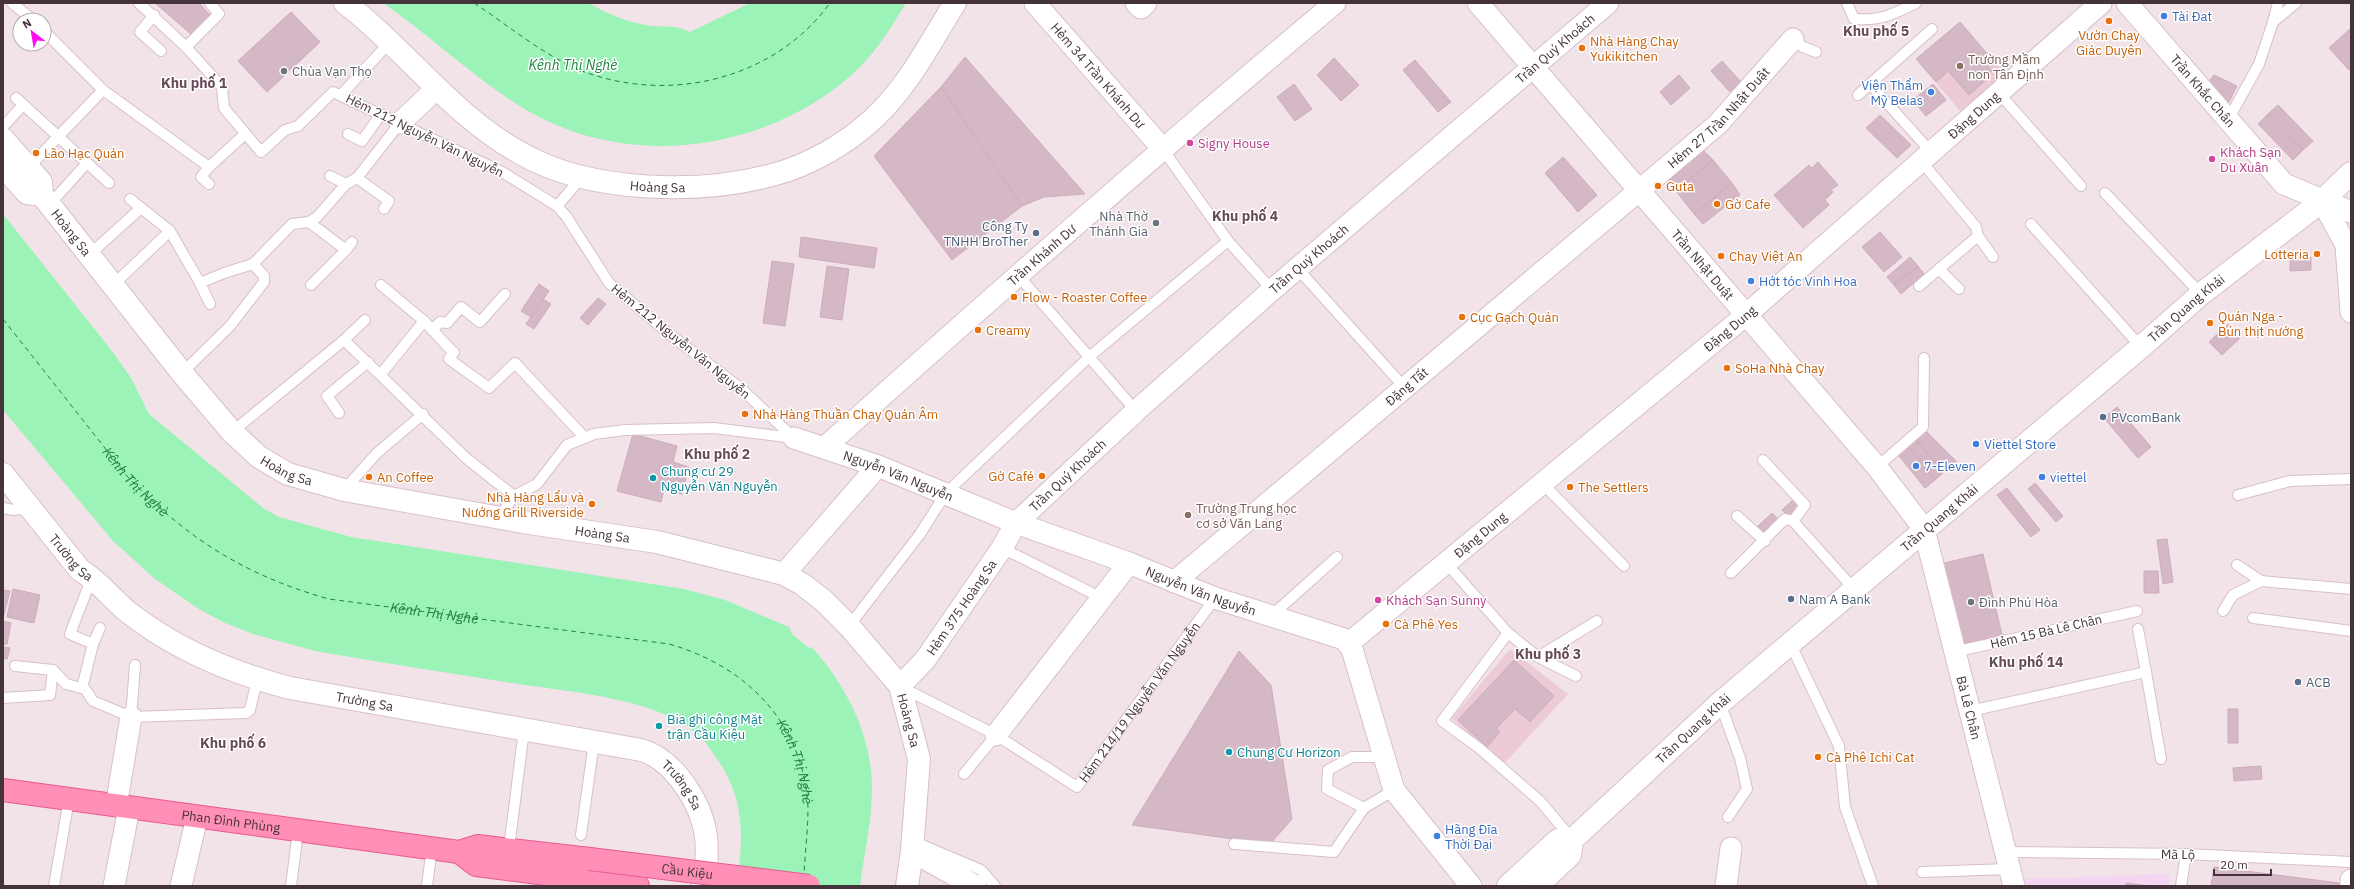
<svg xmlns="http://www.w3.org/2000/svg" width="2354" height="889" font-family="'IBM Plex Sans',sans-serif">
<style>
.education{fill:#eccbd7}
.medical{fill:#f4d5f2}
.water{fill:#9bf3b8}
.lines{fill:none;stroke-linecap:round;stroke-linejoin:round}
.ferry{stroke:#218343;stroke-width:1;stroke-dasharray:5 4;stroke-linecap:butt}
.building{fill:#d4b8c5;stroke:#cfabbc}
.service-casing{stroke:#d9bfca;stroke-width:12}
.minor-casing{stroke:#d9bfca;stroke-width:23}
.tertiary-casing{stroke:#d9bfca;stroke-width:24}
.primary-casing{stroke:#e85a90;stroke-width:24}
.service{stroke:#fff;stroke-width:10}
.minor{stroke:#fff;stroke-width:21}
.tertiary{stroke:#fff;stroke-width:22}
.primary{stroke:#ff8fb7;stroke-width:22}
.primary-bridge-casing{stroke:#e85a90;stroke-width:24;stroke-linecap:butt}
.primary-bridge{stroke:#ff8fb7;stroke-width:22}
.shop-dot{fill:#3f7fe0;stroke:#fff;stroke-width:1.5}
.food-dot{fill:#e8710a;stroke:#fff;stroke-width:1.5}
.education-dot{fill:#8d6e63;stroke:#fff;stroke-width:1.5}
.worship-dot{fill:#6b7280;stroke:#fff;stroke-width:1.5}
.hotel-dot{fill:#d1479c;stroke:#fff;stroke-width:1.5}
.service-dot{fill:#5c6f8a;stroke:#fff;stroke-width:1.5}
.culture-dot{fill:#0f9aa8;stroke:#fff;stroke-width:1.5}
.labels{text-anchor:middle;stroke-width:3;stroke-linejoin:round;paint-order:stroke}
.shop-label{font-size:13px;fill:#366cbe;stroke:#fff;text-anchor:start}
.food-label{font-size:13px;fill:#c56008;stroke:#fff;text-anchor:start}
.street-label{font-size:13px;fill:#44333b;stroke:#fff}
.education-label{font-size:13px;fill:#785e54;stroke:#fff;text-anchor:start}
.worship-label{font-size:13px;fill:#5b616d;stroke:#fff;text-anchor:start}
.hotel-label{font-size:13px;fill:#b23c85;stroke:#fff;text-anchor:start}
.service-label{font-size:13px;fill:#4e5e75;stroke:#fff;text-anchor:start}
.culture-label{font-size:13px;fill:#0d838f;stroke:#fff;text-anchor:start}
.neighbourhood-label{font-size:14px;font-weight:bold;fill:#674a58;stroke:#fff}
.water-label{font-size:14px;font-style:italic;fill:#218343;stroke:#fff}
</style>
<rect width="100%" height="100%" fill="#f2e3e8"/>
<g class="education">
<path d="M1960 22 2004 73 1961 112 1916 59Z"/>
<path d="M1510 649 1568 694 1502 766 1452 718Z"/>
</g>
<path class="medical" d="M2170 874 2168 886H2023L2021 879Z"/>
<g class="water">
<path d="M383 3H589C609 15 631 24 654 26 669 27 676 25 690 32L750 3H906C892 26 878 49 859 68 777 147 643 170 541 118 483 88 436 39 383 3Z"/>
<path d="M3 214 112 351 131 378 149 414 263 508 279 517 351 537 684 589 725 600 789 627 792 634 809 648 812 647C847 687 872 735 872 789 872 821 864 854 860 886H737C743 838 746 800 717 759 711 750 705 740 696 733 653 697 567 692 512 683 446 673 381 662 315 651L253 634 225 623 199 609 155 579 113 541 3 410Z"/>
</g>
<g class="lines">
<g class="ferry">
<path d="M474 3C509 26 543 55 582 71 669 104 774 80 830 3"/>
<path id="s1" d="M3 319 127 476C186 538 246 576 329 599L669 644C747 666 804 724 808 808 808 830 805 853 804 875"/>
</g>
</g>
<g class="building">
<path d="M155 3H199L210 15 192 35Z"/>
<path d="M291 12 320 42 267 92 238 61Z"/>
<path d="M1960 22 1990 57 1984 62 1992 71 1985 77 1987 79 1969 95 1948 71 1936 82 1916 59Z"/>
<path d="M2351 28V68L2349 70 2329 48Z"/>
<path d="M965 57 1085 194 1044 197 1022 206 941 87Z"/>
<path d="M1334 58 1359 85 1341 101 1317 75Z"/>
<path d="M1415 60 1451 102 1438 112 1403 70Z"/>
<path d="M1722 61 1741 82 1730 92 1711 71Z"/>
<path d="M1679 75 1690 88 1671 105 1660 92Z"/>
<path d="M2214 75 2237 86 2229 102 2209 81Z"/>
<path d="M1294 84 1312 109 1295 121 1277 97Z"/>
<path d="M1933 84 1946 100 1926 116 1913 100Z"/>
<path d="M941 87 1022 206 952 260 874 156Z"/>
<path d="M2278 105 2313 141 2303 150 2268 114Z"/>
<path d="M2268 114 2303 150 2293 160 2258 124Z"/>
<path d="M1880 115 1911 145 1897 158 1866 128Z"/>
<path d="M1704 151 1713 160 1676 191 1667 181Z"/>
<path d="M1563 157 1597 195 1578 212 1545 173Z"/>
<path d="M1713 160 1732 183 1694 214 1676 191Z"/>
<path d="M1818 162 1838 185 1831 190 1833 192 1825 200 1829 205 1803 228 1774 195 1809 165 1812 168Z"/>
<path d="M1732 183 1740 195 1703 224 1694 214Z"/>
<path d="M1880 232 1902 257 1884 272 1862 247Z"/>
<path d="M801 237 877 248 874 268 799 257Z"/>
<path d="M1910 257 1918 266 1894 285 1887 277Z"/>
<path d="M2311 257V270L2290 271V259Z"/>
<path d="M772 261 794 264 785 326 763 323Z"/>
<path d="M827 266 849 269 842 320 820 317Z"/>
<path d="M1918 266 1924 274 1901 294 1894 285Z"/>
<path d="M539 284 549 291 531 317 521 311Z"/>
<path d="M598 298 606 304 588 325 580 318Z"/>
<path d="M543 299 551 304 534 329 526 324Z"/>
<path d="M2228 324 2241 337 2222 355 2209 342Z"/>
<path d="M2117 407 2151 447 2138 458 2104 418Z"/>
<path d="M1924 429 1957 462 1944 472 1914 438Z"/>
<path d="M633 434 677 446 673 462 689 467 682 494 664 490 661 502 617 491Z"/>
<path d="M1914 438 1944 472 1935 480 1906 444Z"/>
<path d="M1906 444 1935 480 1925 488 1896 452Z"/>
<path d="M2035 483 2063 516 2056 522 2028 489Z"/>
<path d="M2007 488 2040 530 2031 537 1997 495Z"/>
<path d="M1795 498 1801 504 1788 516 1782 510Z"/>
<path d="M1772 513 1780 521 1764 536 1756 528Z"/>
<path d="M2167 539 2173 582 2163 584 2157 540Z"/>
<path d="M1983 554 2003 639 1960 649 1940 564Z"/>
<path d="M2144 571H2158L2159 593H2144Z"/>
<path d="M13 589 40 595 34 623 7 617Z"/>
<path d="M3 590 10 591 3 618Z"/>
<path d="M3 621 11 623 7 644H3Z"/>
<path d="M3 647 10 648 7 659 3 658Z"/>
<path d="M1239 651 1271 685 1292 819 1270 844 1132 825Z"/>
<path d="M1514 660 1554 696 1530 722 1515 709 1496 729 1500 732 1487 747 1458 720Z"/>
<rect x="2228" y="709" width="10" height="34"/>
<path d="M2261 766 2262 779 2234 781 2233 768Z"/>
<path d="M2214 867 2339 883V886H2211Z"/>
<path d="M2126 883 2149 886H2126Z"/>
</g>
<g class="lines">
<defs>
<g id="service">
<path d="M12 3 33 20"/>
<path d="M139 3 186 47 222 87 224 108 261 152 285 130 298 126 333 92 502 172 557 206 566 216 609 283 668 333 739 387 794 438"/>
<path d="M1847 3 1854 19C1880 21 1892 15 1916 3"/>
<path d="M154 15 140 32 161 51"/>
<path d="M2273 22 2278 3"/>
<path d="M44 31 103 90 209 167 245 134"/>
<path d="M1793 39 1803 47 1816 52"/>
<path d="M186 47 219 14 210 3"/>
<path d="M1998 92 2081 186"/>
<path d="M341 95 389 43"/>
<path d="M1858 95 1870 84"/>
<path d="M16 98 109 183"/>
<path d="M2228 120 2259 64 2273 22 2296 3"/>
<path d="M3 127 23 105"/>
<path d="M348 134 362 141 381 114"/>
<path d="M1162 148 1228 241 1272 290"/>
<path d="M1931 152 1870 84 1932 29"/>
<path d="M1921 161 1976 227 1978 236 1993 257"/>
<path d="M29 167 103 90"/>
<path d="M209 167 201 177 209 184"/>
<path d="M330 176 346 184"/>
<path d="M357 178 389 201 384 209"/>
<path d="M2105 193 2201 294"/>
<path d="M130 199 170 231"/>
<path d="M50 204 87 163"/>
<path d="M557 206 582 177"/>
<path d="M309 222 346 250 311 285"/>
<path d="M2031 224 2141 347"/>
<path d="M346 250 352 242"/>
<path d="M89 255 141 208"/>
<path d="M1298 269 1404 387"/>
<path d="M1939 269 1959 289"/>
<path d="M1017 274 1136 411"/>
<path d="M200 283 210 304"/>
<path d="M113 285 170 231 200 283 224 273 253 264 292 224 309 222 317 217 346 184 357 178 400 123"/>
<path d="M381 285 424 321 452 351 454 352 449 359 489 388 515 363 585 438"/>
<path d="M1919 286 1978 236"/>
<path d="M432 330 440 322 447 323 461 307 480 322 505 294"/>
<path d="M344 340 466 458 514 496"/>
<path d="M182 373 230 326 264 282V276L253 264"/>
<path d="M381 374 424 321"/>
<path d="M339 413 327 396 368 362"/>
<path d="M232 432 344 340 365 320"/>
<path d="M1763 460 1805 505 1793 521 1854 589"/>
<path d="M1877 467 1923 427 1924 358"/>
<path d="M1542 483 1624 566"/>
<path d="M344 490 377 453 423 414"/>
<path d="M2238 495 2290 481 2351 479"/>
<path d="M514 496 537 484 567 445 594 434 625 430 714 428 794 438"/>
<path d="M3 508 13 510 30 508"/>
<path d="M500 516 514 496"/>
<path d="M1737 516 1765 541"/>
<path d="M1002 548 1102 598"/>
<path d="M1447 564 1508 633 1538 657 1576 676"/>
<path d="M2237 565 2261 581 2351 589"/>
<path d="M1731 573 1785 519 1793 521"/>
<path d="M92 577 70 634 93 644"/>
<path d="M2223 611 2233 595 2261 581"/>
<path d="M1271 616 1337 557"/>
<path d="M2253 618 2351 631"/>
<path d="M849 626 920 534 946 493 1089 357 1228 241"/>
<path d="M1508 633 1442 721 1479 748 1540 801 1572 839"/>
<path d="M1791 645 1839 746 1845 807 1873 886"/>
<path d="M1954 652 2137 611"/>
<path d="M1538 657 1597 621"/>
<path d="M15 666 53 670 66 684 85 689 93 701 131 717 246 713 250 710 257 680"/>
<path d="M2146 672 2161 759"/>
<path id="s2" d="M901 687 996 735 1077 787 1215 598"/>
<path d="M82 688 93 644 100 628"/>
<path d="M3 698 50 695 53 670"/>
<path d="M1720 703 1740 758 1747 789 1728 817"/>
<path d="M1970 711 2146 672 2138 629"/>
<path d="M131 717 135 665"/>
<path d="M1385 757H1352L1328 770 1327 789 1364 808 1394 790"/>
<path d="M964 774 996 735"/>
<path d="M581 835 594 742"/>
<path d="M915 842 981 870 995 886"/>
<path d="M1234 844 1334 852 1364 808"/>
<path d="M509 848 524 730"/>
<path d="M2006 852 2186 854 2351 862"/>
<path d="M1922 872 2009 869"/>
<path d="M54 886 69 799"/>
<path d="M291 886 298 831"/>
<path d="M427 886 432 848"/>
<path d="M2181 886 2186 854"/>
</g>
<g id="minor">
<path id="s3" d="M1035 3 1162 148"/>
<path d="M1136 3 1141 8 1146 3"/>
<path id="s4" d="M1478 3 1877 467 1924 529 2014 886"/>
<path id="s5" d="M2127 3 2284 184 2351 212"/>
<path d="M400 123 436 89"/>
<path d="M2322 201 2346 245 2351 312"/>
<path id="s6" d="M794 438 878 466 1016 523 1129 563 1215 598 1344 639 1352 649 1394 790 1471 886"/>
<path id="s7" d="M824 448C992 297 1162 148 1335 3"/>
<path d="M784 574 878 466"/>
<path id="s8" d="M1174 582 1718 124 1793 39"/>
<path id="s9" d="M1349 643 1746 315 2101 3"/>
<path id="s10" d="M900 686 925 660 1002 548 1016 523 1136 411 1272 290 1608 3"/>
<path d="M996 735 1129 563"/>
<path d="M116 806 131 717"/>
<path d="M114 886 129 808"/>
<path d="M181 886 197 817"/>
<path d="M1726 886 1731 848"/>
<path d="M2351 886V880"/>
</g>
<g id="tertiary">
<path id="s11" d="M345 3C408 51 451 115 522 154 589 192 698 195 772 175 808 166 846 144 873 119 908 87 930 43 955 3"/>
<path id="s12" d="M3 139 41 182 42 195 182 373 232 432 259 457 288 474 344 490 523 522 657 542 784 574 802 584 824 601 849 626 900 686 919 759 912 851 907 886"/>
<path d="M3 166 27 193 42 195"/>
<path id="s13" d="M3 474 80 570C99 581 111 598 128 612 175 649 232 673 290 688L641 750C674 759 702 804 706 837 708 853 706 870 703 886"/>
<path d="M912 851 975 886"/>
<path d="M1508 886 1558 840H1572"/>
<path id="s14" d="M1537 886 1570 855 1572 840 1720 703 2141 347 2201 294 2322 201 2351 173"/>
</g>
<g id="primary">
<path id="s15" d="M3 790 459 852 478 846 590 859"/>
<path d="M459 852 476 865 638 886"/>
</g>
</defs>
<use href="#service" class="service-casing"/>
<use href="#minor" class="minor-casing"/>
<use href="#tertiary" class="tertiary-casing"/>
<use href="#primary" class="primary-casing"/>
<use href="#service" class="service"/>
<use href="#minor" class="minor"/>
<use href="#tertiary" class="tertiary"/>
<use href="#primary" class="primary"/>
<defs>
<g id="primary-bridge">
<path id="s16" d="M590 859 809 886"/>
</g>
</defs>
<use href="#primary-bridge" class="primary-bridge-casing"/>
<use href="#primary-bridge" class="primary-bridge"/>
</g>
<g class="shop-dot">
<circle cx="2164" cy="16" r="4"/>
<circle cx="1931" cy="92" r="4"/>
<circle cx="1751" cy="281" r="4"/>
<circle cx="1976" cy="444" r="4"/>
<circle cx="1916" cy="466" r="4"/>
<circle cx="2042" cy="477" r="4"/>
<circle cx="1437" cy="836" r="4"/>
</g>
<g class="food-dot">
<circle cx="2109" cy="21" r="4"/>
<circle cx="1582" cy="48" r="4"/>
<circle cx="36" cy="153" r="4"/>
<circle cx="1658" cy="186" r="4"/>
<circle cx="1717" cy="204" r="4"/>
<circle cx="2317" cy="254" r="4"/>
<circle cx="1721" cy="256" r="4"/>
<circle cx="1014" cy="297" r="4"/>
<circle cx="1462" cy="317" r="4"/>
<circle cx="2210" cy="323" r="4"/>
<circle cx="978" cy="330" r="4"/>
<circle cx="1727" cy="368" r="4"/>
<circle cx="745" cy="414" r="4"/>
<circle cx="1042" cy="476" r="4"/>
<circle cx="369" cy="477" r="4"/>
<circle cx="1570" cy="487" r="4"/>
<circle cx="592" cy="504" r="4"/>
<circle cx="1386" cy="624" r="4"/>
<circle cx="1818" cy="757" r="4"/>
</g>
<g class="education-dot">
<circle cx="1960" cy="66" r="4"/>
<circle cx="1188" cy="515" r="4"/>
</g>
<g class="worship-dot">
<circle cx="284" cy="71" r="4"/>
<circle cx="1156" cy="223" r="4"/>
<circle cx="1971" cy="602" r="4"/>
</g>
<g class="hotel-dot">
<circle cx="1190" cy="143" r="4"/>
<circle cx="2212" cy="159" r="4"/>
<circle cx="1378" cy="600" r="4"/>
</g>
<g class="service-dot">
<circle cx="1036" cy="233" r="4"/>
<circle cx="2103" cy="417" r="4"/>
<circle cx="1791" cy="599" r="4"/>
<circle cx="2298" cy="682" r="4"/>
</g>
<g class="culture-dot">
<circle cx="653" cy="478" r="4"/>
<circle cx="659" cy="726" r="4"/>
<circle cx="1229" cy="752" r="4"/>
</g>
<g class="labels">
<g class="shop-label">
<text x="2172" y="21">Tài Đat</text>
<text x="1923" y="90" text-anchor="end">Viện Thẩm<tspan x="1923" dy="15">Mỹ Belas</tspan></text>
<text x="1759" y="286">Hớt tóc Vinh Hoa</text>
<text x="1984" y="449">Viettel Store</text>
<text x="1924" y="471">7-Eleven</text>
<text x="2050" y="482">viettel</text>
<text x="1445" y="834">Hãng Đĩa<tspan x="1445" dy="15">Thời Đại</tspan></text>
</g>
<g class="food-label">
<text x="2109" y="40" text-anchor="middle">Vườn Chay<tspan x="2109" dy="15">Giác Duyên</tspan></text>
<text x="1590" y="46">Nhà Hàng Chay<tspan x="1590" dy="15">Yukikitchen</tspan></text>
<text x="44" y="158">Lão Hạc Quán</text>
<text x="1666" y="191">Guta</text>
<text x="1725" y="209">Gờ Cafe</text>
<text x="2309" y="259" text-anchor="end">Lotteria</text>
<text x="1729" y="261">Chay Việt An</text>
<text x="1022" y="302">Flow - Roaster Coffee</text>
<text x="2218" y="321">Quán Nga -<tspan x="2218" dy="15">Bún thịt nướng</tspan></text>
<text x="1470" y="322">Cục Gạch Quán</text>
<text x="986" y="335">Creamy</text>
<text x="1735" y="373">SoHa Nhà Chay</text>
<text x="753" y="419">Nhà Hàng Thuần Chay Quán Âm</text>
<text x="1034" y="481" text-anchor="end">Gờ Café</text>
<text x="377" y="482">An Coffee</text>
<text x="1578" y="492">The Settlers</text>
<text x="584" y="502" text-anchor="end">Nhà Hàng Lẩu và<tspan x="584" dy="15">Nướng Grill Riverside</tspan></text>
<text x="1394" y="629">Cà Phê Yes</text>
<text x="1826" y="762">Cà Phê Ichi Cat</text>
</g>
<g class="street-label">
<text dy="5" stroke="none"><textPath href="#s10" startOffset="919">Trần Quý Khoách</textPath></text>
<text dy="5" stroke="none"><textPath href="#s3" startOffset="96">Hẻm 34 Trần Khánh Dư</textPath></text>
<text dy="5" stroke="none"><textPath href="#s5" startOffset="116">Trần Khắc Chân</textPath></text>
<text dy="5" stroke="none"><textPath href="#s9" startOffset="818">Đặng Dung</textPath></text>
<text dy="5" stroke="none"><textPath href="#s8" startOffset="716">Hẻm 27 Trần Nhật Duật</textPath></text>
<text transform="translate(425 135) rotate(26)" y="5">Hẻm 212 Nguyễn Văn Nguyễn</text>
<text dy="5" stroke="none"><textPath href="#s11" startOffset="374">Hoàng Sa</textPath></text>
<text dy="5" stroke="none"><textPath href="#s12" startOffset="118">Hoàng Sa</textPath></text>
<text dy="5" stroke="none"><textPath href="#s7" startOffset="291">Trần Khánh Dư</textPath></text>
<text dy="5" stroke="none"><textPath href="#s10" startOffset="595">Trần Quý Khoách</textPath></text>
<text dy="5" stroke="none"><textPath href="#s4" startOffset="345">Trần Nhật Duật</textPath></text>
<text dy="5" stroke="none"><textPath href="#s14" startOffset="873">Trần Quang Khải</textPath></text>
<text dy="5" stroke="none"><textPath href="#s9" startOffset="494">Đặng Dung</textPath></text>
<text transform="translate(681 341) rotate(39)" y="5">Hẻm 212 Nguyễn Văn Nguyễn</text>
<text dy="5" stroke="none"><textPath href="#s8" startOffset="304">Ðặng Tất</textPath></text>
<text dy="5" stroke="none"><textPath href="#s12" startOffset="442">Hoàng Sa</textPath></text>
<text dy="5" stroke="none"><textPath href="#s10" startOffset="271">Trần Quý Khoách</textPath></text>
<text dy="5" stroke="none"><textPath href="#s6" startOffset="111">Nguyễn Văn Nguyễn</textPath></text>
<text dy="5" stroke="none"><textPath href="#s14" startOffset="549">Trần Quang Khải</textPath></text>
<text dy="5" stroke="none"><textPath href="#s12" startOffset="765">Hoàng Sa</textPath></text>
<text dy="5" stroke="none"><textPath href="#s9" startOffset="170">Đặng Dung</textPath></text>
<text dy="5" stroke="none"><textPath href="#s13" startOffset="108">Trường Sa</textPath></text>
<text dy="5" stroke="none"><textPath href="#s6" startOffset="435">Nguyễn Văn Nguyễn</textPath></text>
<text dy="5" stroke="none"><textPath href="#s10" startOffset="100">Hẻm 375 Hoàng Sa</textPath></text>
<text transform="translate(2046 631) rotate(-13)" y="5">Hẻm 15 Bà Lê Chân</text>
<text dy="5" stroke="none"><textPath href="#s13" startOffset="443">Trường Sa</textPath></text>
<text dy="5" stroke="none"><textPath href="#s2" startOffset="308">Hẻm 214/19 Nguyễn Văn Nguyễn</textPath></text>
<text dy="5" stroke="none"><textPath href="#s4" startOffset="874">Bà Lê Chân</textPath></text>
<text dy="5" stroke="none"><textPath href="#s12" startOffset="1149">Hoàng Sa</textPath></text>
<text dy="5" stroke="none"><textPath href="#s14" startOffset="225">Trần Quang Khải</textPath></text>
<text dy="5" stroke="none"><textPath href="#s13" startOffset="779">Trường Sa</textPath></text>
<text dy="5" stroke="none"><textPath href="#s15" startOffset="230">Phan Đình Phùng</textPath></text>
<text transform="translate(2178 854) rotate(1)" y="5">Mã Lộ</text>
<text dy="5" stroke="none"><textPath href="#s16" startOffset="98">Cầu Kiệu</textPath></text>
</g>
<g class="education-label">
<text x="1968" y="64">Trường Mầm<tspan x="1968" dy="15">non Tân Định</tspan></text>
<text x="1196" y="513">Trường Trung học<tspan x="1196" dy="15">cơ sở Văn Lang</tspan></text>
</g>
<g class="worship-label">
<text x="292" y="76">Chùa Vạn Thọ</text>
<text x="1148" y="221" text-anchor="end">Nhà Thờ<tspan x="1148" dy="15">Thánh Gia</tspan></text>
<text x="1979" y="607">Đình Phú Hòa</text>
</g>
<g class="hotel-label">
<text x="1198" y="148">Signy House</text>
<text x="2220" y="157">Khách Sạn<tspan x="2220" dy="15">Du Xuân</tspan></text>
<text x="1386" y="605">Khách Sạn Sunny</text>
</g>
<g class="service-label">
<text x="1028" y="231" text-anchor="end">Công Ty<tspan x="1028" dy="15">TNHH BroTher</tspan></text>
<text x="2111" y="422">PVcomBank</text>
<text x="1799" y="604">Nam A Bank</text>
<text x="2306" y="687">ACB</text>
</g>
<g class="culture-label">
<text x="661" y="476">Chung cư 29<tspan x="661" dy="15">Nguyễn Văn Nguyễn</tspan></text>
<text x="667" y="724">Bia ghi công Mặt<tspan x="667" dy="15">trận Cầu Kiệu</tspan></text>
<text x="1237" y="757">Chung Cư Horizon</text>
</g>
<g class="neighbourhood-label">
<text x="1876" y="36">Khu phố 5</text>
<text x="194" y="88">Khu phố 1</text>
<text x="1245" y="221">Khu phố 4</text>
<text x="717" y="459">Khu phố 2</text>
<text x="1548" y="659">Khu phố 3</text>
<text x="2026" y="667">Khu phố 14</text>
<text x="233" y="748">Khu phố 6</text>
</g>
<g class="water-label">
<text x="573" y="70">Kênh Thị Nghè</text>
<text dy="5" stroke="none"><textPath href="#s1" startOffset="210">Kênh Thị Nghè</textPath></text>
<text dy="5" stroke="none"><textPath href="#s1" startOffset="546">Kênh Thị Nghè</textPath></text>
<text dy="5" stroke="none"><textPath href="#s1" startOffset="965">Kênh Thị Nghè</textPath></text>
</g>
</g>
<rect width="2354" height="889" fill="none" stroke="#44333b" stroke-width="8"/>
<g transform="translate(32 32) rotate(329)"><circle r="19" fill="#ffffff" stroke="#b4adb1"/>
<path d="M0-3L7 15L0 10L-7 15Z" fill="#ff0ded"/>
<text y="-6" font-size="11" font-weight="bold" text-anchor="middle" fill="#44333b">N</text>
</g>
<path d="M2214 869v6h57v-6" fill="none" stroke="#44333b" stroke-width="2"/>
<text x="2220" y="869" font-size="12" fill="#44333b" stroke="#ffffff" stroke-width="3" paint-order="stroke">20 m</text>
</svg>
